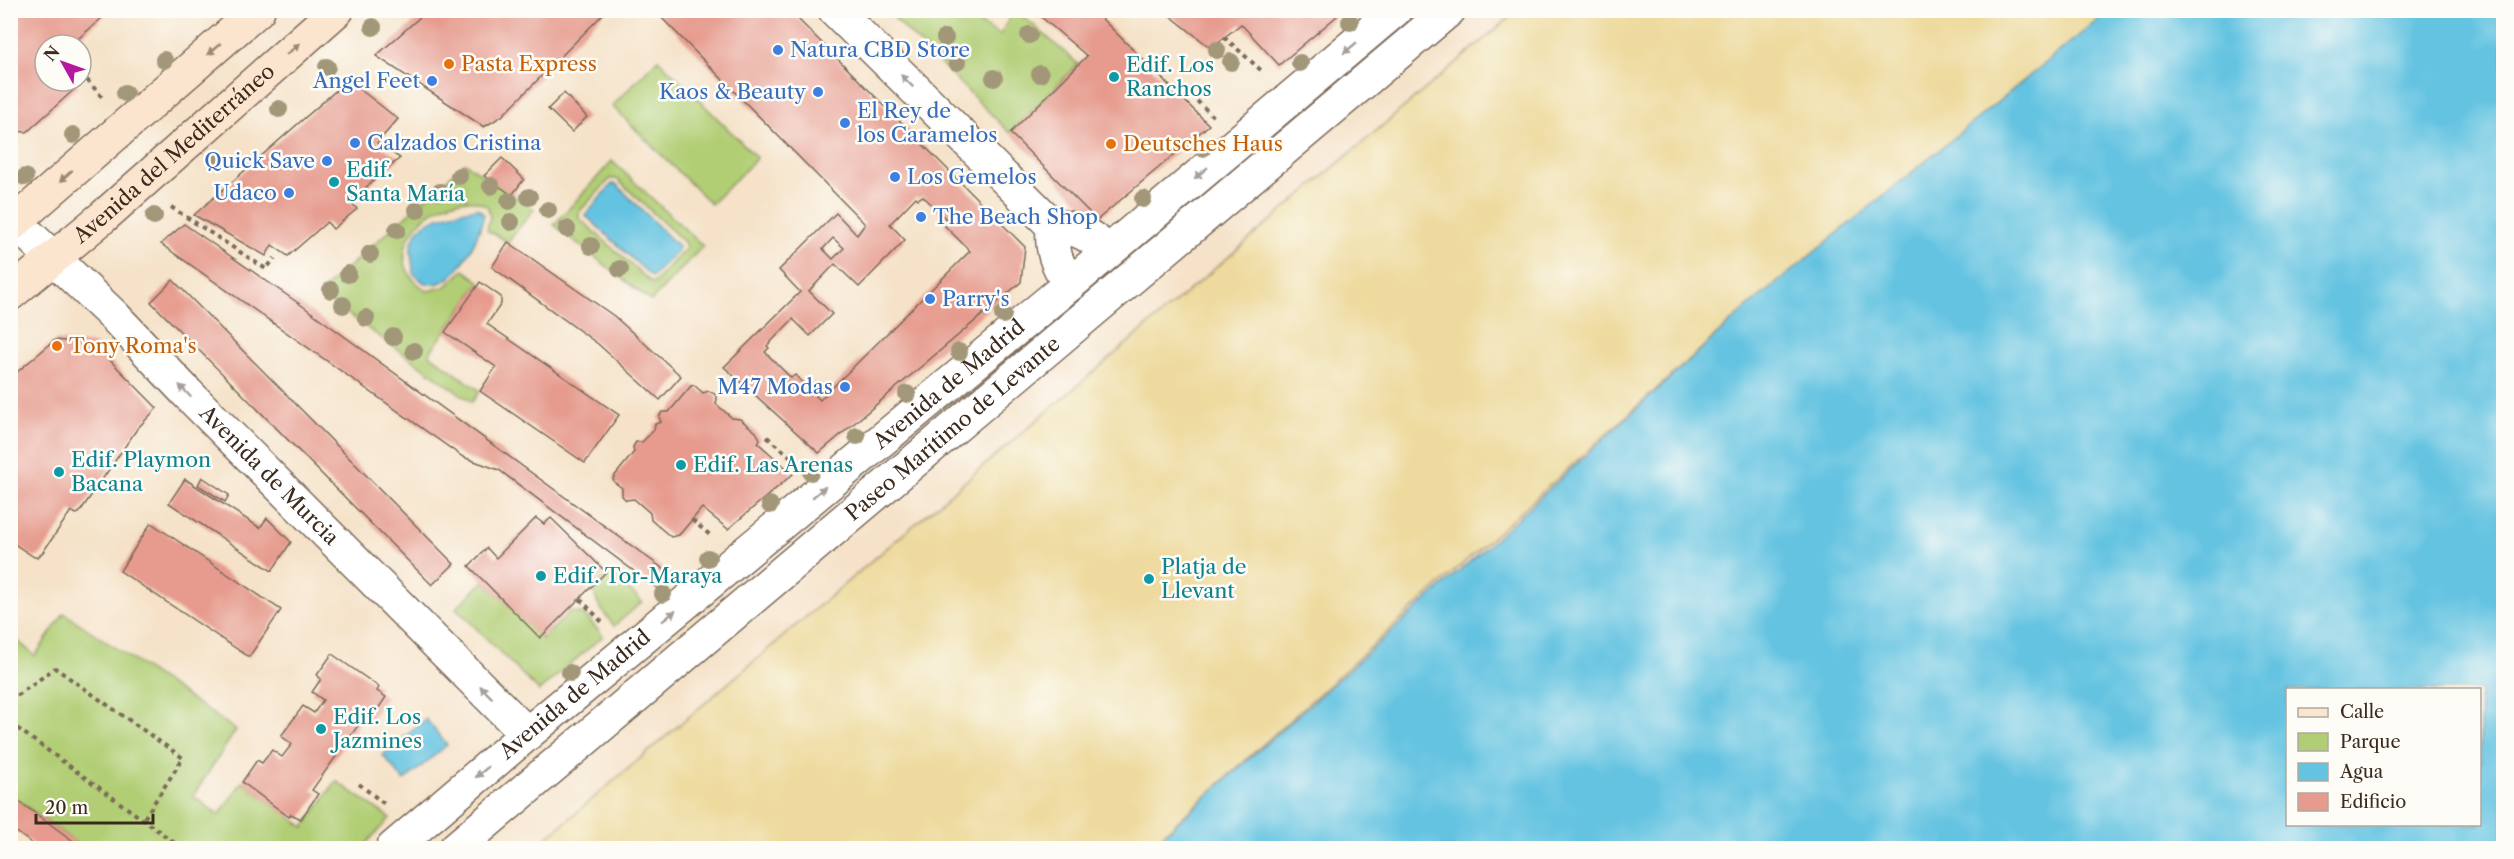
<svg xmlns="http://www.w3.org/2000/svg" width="2514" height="859" font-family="'Libre Caslon Text',serif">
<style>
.green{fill:#b1ce75;stroke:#767c4a;stroke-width:1.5;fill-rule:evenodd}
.sand{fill:#eeda9e;stroke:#94825e;stroke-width:1.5}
.water{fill:#63c3e1;stroke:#4f7680;stroke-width:1.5;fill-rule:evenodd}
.building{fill:#e69b8e;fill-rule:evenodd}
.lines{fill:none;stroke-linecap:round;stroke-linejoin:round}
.street-casing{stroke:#7c6a5a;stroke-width:36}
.secondary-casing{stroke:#7c6a5a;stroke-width:36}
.path{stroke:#7c6a5a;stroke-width:4;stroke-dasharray:4.5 4.5;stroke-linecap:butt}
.street{stroke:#fff;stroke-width:33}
.secondary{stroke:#fce5cf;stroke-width:33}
.tree{fill:#a29879}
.oneway{fill:#a79f9a}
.oneway2{fill:#9c8876}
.shop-dot{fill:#3f7fe0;stroke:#fdfcf7;stroke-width:2}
.food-dot{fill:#e8710a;stroke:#fdfcf7;stroke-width:2}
.culture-dot{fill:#0f9aa8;stroke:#fdfcf7;stroke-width:2}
.labels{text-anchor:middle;stroke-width:5;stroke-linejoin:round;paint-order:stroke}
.shop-label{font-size:21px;fill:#366cbe;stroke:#fdfcf7;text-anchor:start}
.food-label{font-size:21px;fill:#c56008;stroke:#fdfcf7;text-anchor:start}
.culture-label{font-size:21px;fill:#0d838f;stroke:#fdfcf7;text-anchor:start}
.street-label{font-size:21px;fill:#3b2a1e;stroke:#fdfcf7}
</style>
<rect width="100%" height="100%" fill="#fdfcf7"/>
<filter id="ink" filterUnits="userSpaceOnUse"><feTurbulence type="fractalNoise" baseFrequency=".0167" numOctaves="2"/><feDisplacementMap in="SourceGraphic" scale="12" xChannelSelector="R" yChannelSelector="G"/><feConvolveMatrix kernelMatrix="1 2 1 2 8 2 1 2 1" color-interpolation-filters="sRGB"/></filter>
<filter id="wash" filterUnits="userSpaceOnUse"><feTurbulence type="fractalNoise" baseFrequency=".008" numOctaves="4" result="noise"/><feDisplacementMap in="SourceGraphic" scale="24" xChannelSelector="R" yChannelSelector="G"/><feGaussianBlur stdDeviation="1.35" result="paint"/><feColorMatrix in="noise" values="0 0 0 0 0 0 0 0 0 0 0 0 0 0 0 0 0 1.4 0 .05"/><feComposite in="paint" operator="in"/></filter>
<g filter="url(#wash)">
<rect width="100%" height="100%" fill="#f5e2c8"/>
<g class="green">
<path d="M887 11H960L1000 35 1013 11H1017L1078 64 1010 133Z"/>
<path d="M658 59 757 158 711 204 612 106Z"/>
<path d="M612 161 703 246 651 301 554 225ZM610 179H617L685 243 686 248 653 284 579 218V212Z"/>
<path d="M465 163 534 209 508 242 487 230 490 216 488 207C446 178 365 252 427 291L445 287 464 270 480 282 429 354 480 391 472 402 322 296 324 289Z"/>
<path d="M610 572 642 602 614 626C608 617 589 598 596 586 599 581 606 576 610 572Z"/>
<path d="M484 581 542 639 571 611 584 614 603 636 539 691 456 608Z"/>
<path d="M64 613 236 730 193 796 219 815 242 782 304 827 336 781 390 818 362 848H83L11 795V635L35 656Z"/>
</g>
<path class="sand" d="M1517 11H2110L1745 309 1148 848H535Z"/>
<g class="water">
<path d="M2110 10 2503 11V848H1149L1494 540 1745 309ZM2288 690H2480V824H2288Z"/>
<path d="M612 184H616L678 246V250L652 277 585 215Z"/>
<path d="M478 208 484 214C479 237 455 295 423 282L413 273C413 265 411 257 411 249 413 217 454 212 478 208Z"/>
<path d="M426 719 447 745 404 781 383 755Z"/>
</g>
<g id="blocks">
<g class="building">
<path d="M10 10H111L71 45H45V81H74L78 86 27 132 10 131Z"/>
<path d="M428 10H607L502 116 484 127 376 56Z"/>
<path d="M654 10H789L1025 247 1021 282 819 453 724 367 800 292 779 270 836 213 857 235 865 224ZM923 196 948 221 944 225 970 251 820 400 795 375 791 378 765 352 769 348 767 346 793 319 810 336 832 314 809 291 835 264 859 287 905 240 890 224 916 197 918 199ZM833 238 844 248 833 259 823 249Z"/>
<path d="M1033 10H1093L1209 125 1097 220 1010 133 1087 56Z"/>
<path d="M1163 10H1344L1279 65 1241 24 1211 48Z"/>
<path d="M348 80 398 119 377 143 400 158 350 201 357 209 333 229 327 222 288 256 272 245 266 256 194 215Z"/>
<path d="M564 93 587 117 572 132 548 109Z"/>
<path d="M502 158 524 179 512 195 484 176Z"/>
<path d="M184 224 304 307 673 576 658 589 499 470 463 457 161 244Z"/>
<path d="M508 242 614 316 681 376 660 400 598 344 492 267Z"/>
<path d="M173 280 454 564 432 585 151 302Z"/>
<path d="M480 282 501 297V304L487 324 619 415 585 463 480 391 496 367 445 332Z"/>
<path d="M55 340 94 344 157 408 137 429 79 513 76 514 71 511 43 552 38 557H34L10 541V378Z"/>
<path d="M694 385 703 393 709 391 715 394 717 399 716 404 732 418 740 419 756 432 760 439 758 443 793 474 728 529 702 508 679 535 671 537 651 520 650 513 634 499 626 500 622 496V488L614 482 613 478 634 452 633 447 636 442H642L654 430 655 424 661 422 659 417 662 412H669L691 386Z"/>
<path d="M202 477 229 495 225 502 198 485Z"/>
<path d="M185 479 260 528 267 518 291 542 272 571 169 503Z"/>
<path d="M536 518 544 524 551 518 606 572 540 638 469 566 487 548 496 558Z"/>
<path d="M151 523 281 610 249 657 120 571Z"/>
<path d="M332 654 379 687 377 691 386 697 370 721 364 717 312 790 318 794 301 819 291 814 289 817 242 782 257 760 262 763 272 750 282 757 292 744 281 736 303 706 314 713 323 700 312 692 321 679 317 675Z"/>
<path d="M10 795 83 848H38L10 827Z"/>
</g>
</g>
</g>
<g filter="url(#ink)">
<use href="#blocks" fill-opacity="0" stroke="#7c6a5a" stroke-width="1.5"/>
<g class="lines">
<defs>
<g id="street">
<path d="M835 10 1053 226C1051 250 1056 264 1070 284"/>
<path id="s1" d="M10 217 114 316 187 393 527 734"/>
<path d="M1053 226C1077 227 1091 236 1108 251"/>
<path id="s2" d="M393 848 527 734 1070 284 1395 10"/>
<path id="s3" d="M456 848 1449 10"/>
</g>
<g id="secondary">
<path d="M10 226 258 10"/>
<path id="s4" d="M10 294 103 217 337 10"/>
</g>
</defs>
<use href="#street" class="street-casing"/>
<use href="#secondary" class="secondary-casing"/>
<g class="path">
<path d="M1224 37 1264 73"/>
<path d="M81 73 102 97"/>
<path d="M1197 101 1213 116"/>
<path d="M171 207 266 269 275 258"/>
<path d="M767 437 797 462"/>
<path d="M692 520 710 535"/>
<path d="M580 599 603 623"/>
<path d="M10 701 55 668 183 758 143 820"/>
<path d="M10 723 182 848"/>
<path d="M359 784 387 806"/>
</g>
<use href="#street" class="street"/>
<use href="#secondary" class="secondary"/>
</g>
<g class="tree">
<circle cx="1350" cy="22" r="9"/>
<circle cx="373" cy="27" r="9"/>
<circle cx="1029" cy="35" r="9"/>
<circle cx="945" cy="38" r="9"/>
<circle cx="1217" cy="50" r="9"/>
<circle cx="164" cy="60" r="9"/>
<circle cx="957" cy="62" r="9"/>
<circle cx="1231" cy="62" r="9"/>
<circle cx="1300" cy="63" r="9"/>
<circle cx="327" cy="67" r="9"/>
<circle cx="1040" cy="74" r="9"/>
<circle cx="994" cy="78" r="9"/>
<circle cx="125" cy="93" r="9"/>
<circle cx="279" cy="109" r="9"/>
<circle cx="73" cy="135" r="9"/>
<circle cx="1203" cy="148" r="9"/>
<circle cx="219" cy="161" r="9"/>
<circle cx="459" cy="176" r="9"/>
<circle cx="25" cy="177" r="9"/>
<circle cx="491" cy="186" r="9"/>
<circle cx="440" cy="192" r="9"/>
<circle cx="529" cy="197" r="9"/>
<circle cx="1143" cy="199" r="9"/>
<circle cx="509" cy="201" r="9"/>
<circle cx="417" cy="210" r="9"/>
<circle cx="548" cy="210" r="9"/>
<circle cx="154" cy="216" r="9"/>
<circle cx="511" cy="222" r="9"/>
<circle cx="567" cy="229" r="9"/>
<circle cx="397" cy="230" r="9"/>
<circle cx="591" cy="246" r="9"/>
<circle cx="370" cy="254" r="9"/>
<circle cx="620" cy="269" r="9"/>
<circle cx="348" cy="274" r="9"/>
<circle cx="331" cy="290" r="9"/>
<circle cx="343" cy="305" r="9"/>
<circle cx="1003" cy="315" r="9"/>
<circle cx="366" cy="318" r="9"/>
<circle cx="393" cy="337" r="9"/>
<circle cx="414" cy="351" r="9"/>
<circle cx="959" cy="352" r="9"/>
<circle cx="907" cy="394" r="9"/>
<circle cx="857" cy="436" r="9"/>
<circle cx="811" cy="472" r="9"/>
<circle cx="770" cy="505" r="9"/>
<circle cx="708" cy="558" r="9"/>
<circle cx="663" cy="594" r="9"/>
<circle cx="570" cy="673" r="9"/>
</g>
<defs><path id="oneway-solid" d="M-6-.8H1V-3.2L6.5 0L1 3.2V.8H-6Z" transform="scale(1.5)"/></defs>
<g class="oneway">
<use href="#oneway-solid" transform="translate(1350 48) rotate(140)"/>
<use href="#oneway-solid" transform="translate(907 81) rotate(-135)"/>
<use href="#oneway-solid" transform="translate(1201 173) rotate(140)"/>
<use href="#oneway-solid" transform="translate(185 391) rotate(-134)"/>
<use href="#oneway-solid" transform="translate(819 492) rotate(-40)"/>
<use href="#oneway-solid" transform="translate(669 616) rotate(-39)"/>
<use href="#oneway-solid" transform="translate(486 692) rotate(-135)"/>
<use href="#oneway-solid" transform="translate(482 772) rotate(140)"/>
</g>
<g class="oneway2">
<use href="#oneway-solid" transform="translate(214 49) rotate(139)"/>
<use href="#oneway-solid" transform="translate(293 49) rotate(-41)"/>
<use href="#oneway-solid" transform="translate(66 176) rotate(138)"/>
</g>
</g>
<g class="shop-dot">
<circle cx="778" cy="50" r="6"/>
<circle cx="432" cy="81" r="6"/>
<circle cx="818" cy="92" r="6"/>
<circle cx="845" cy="123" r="6"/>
<circle cx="355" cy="143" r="6"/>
<circle cx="327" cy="161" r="6"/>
<circle cx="895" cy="177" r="6"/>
<circle cx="289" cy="193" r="6"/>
<circle cx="921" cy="217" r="6"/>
<circle cx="930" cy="299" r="6"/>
<circle cx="845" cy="387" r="6"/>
</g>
<g class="food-dot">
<circle cx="449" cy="64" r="6"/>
<circle cx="1111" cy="144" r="6"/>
<circle cx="57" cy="346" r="6"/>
</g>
<g class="culture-dot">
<circle cx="1114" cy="77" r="6"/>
<circle cx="334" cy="182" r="6"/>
<circle cx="681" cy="465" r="6"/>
<circle cx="59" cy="472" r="6"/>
<circle cx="541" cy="576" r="6"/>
<circle cx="1149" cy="579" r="6"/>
<circle cx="321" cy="729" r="6"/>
</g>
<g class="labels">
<g class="shop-label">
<text x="790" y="57">Natura CBD Store</text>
<text x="420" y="88" text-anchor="end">Angel Feet</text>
<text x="806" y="99" text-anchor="end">Kaos &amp; Beauty</text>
<text x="857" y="118">El Rey de<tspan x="857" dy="24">los Caramelos</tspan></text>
<text x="367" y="150">Calzados Cristina</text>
<text x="315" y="168" text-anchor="end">Quick Save</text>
<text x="907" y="184">Los Gemelos</text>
<text x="277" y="200" text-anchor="end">Udaco</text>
<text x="933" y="224">The Beach Shop</text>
<text x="942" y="306">Parry's</text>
<text x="833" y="394" text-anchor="end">M47 Modas</text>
</g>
<g class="food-label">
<text x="461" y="71">Pasta Express</text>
<text x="1123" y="151">Deutsches Haus</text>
<text x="69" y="353">Tony Roma's</text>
</g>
<g class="culture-label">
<text x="1126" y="72">Edif. Los<tspan x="1126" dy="24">Ranchos</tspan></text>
<text x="346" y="177">Edif.<tspan x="346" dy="24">Santa María</tspan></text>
<text x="71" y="467">Edif. Playmon<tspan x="71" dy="24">Bacana</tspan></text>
<text x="693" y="472">Edif. Las Arenas</text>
<text x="1161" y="574">Platja de<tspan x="1161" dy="24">Llevant</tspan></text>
<text x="553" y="583">Edif. Tor-Maraya</text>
<text x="333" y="724">Edif. Los<tspan x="333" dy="24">Jazmines</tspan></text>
</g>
<g class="street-label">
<text dy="7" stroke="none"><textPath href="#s4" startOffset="216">Avenida del Mediterráneo</textPath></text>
<text dy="7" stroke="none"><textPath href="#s2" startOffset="724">Avenida de Madrid</textPath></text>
<text dy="7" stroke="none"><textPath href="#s3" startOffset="650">Paseo Marítimo de Levante</textPath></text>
<text dy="7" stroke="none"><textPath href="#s1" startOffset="366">Avenida de Murcia</textPath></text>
<text dy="7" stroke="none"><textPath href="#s2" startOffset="238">Avenida de Madrid</textPath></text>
</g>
</g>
<rect width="2514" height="859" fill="none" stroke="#fdfcf7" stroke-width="36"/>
<rect x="2286" y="688" width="195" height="138" fill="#fdfcf7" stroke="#afa8a0" stroke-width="1.5"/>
<rect x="2298" y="708" width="30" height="9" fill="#fce5cf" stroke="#afa8a0" stroke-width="1.5"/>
<text x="2340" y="718" font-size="18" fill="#3b2a1e">Calle</text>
<rect x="2298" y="733" width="30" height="18" fill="#b1ce75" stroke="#afa8a0" stroke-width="1.5"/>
<text x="2340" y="748" font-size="18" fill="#3b2a1e">Parque</text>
<rect x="2298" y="763" width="30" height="18" fill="#63c3e1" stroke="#afa8a0" stroke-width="1.5"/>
<text x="2340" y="778" font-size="18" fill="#3b2a1e">Agua</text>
<rect x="2298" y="793" width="30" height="18" fill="#e69b8e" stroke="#afa8a0" stroke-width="1.5"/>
<text x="2340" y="808" font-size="18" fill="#3b2a1e">Edificio</text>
<g transform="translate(63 63) rotate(310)"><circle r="28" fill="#fdfcf7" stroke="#afa8a0" stroke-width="1.5"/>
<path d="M0-4.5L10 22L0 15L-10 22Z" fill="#b5179e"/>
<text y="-9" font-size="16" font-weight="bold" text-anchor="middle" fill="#3b2a1e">N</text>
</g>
<path d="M36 814v9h117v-9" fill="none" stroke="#3b2a1e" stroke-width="3"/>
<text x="45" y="814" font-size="18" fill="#3b2a1e" stroke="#fdfcf7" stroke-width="4.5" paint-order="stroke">20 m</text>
</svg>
